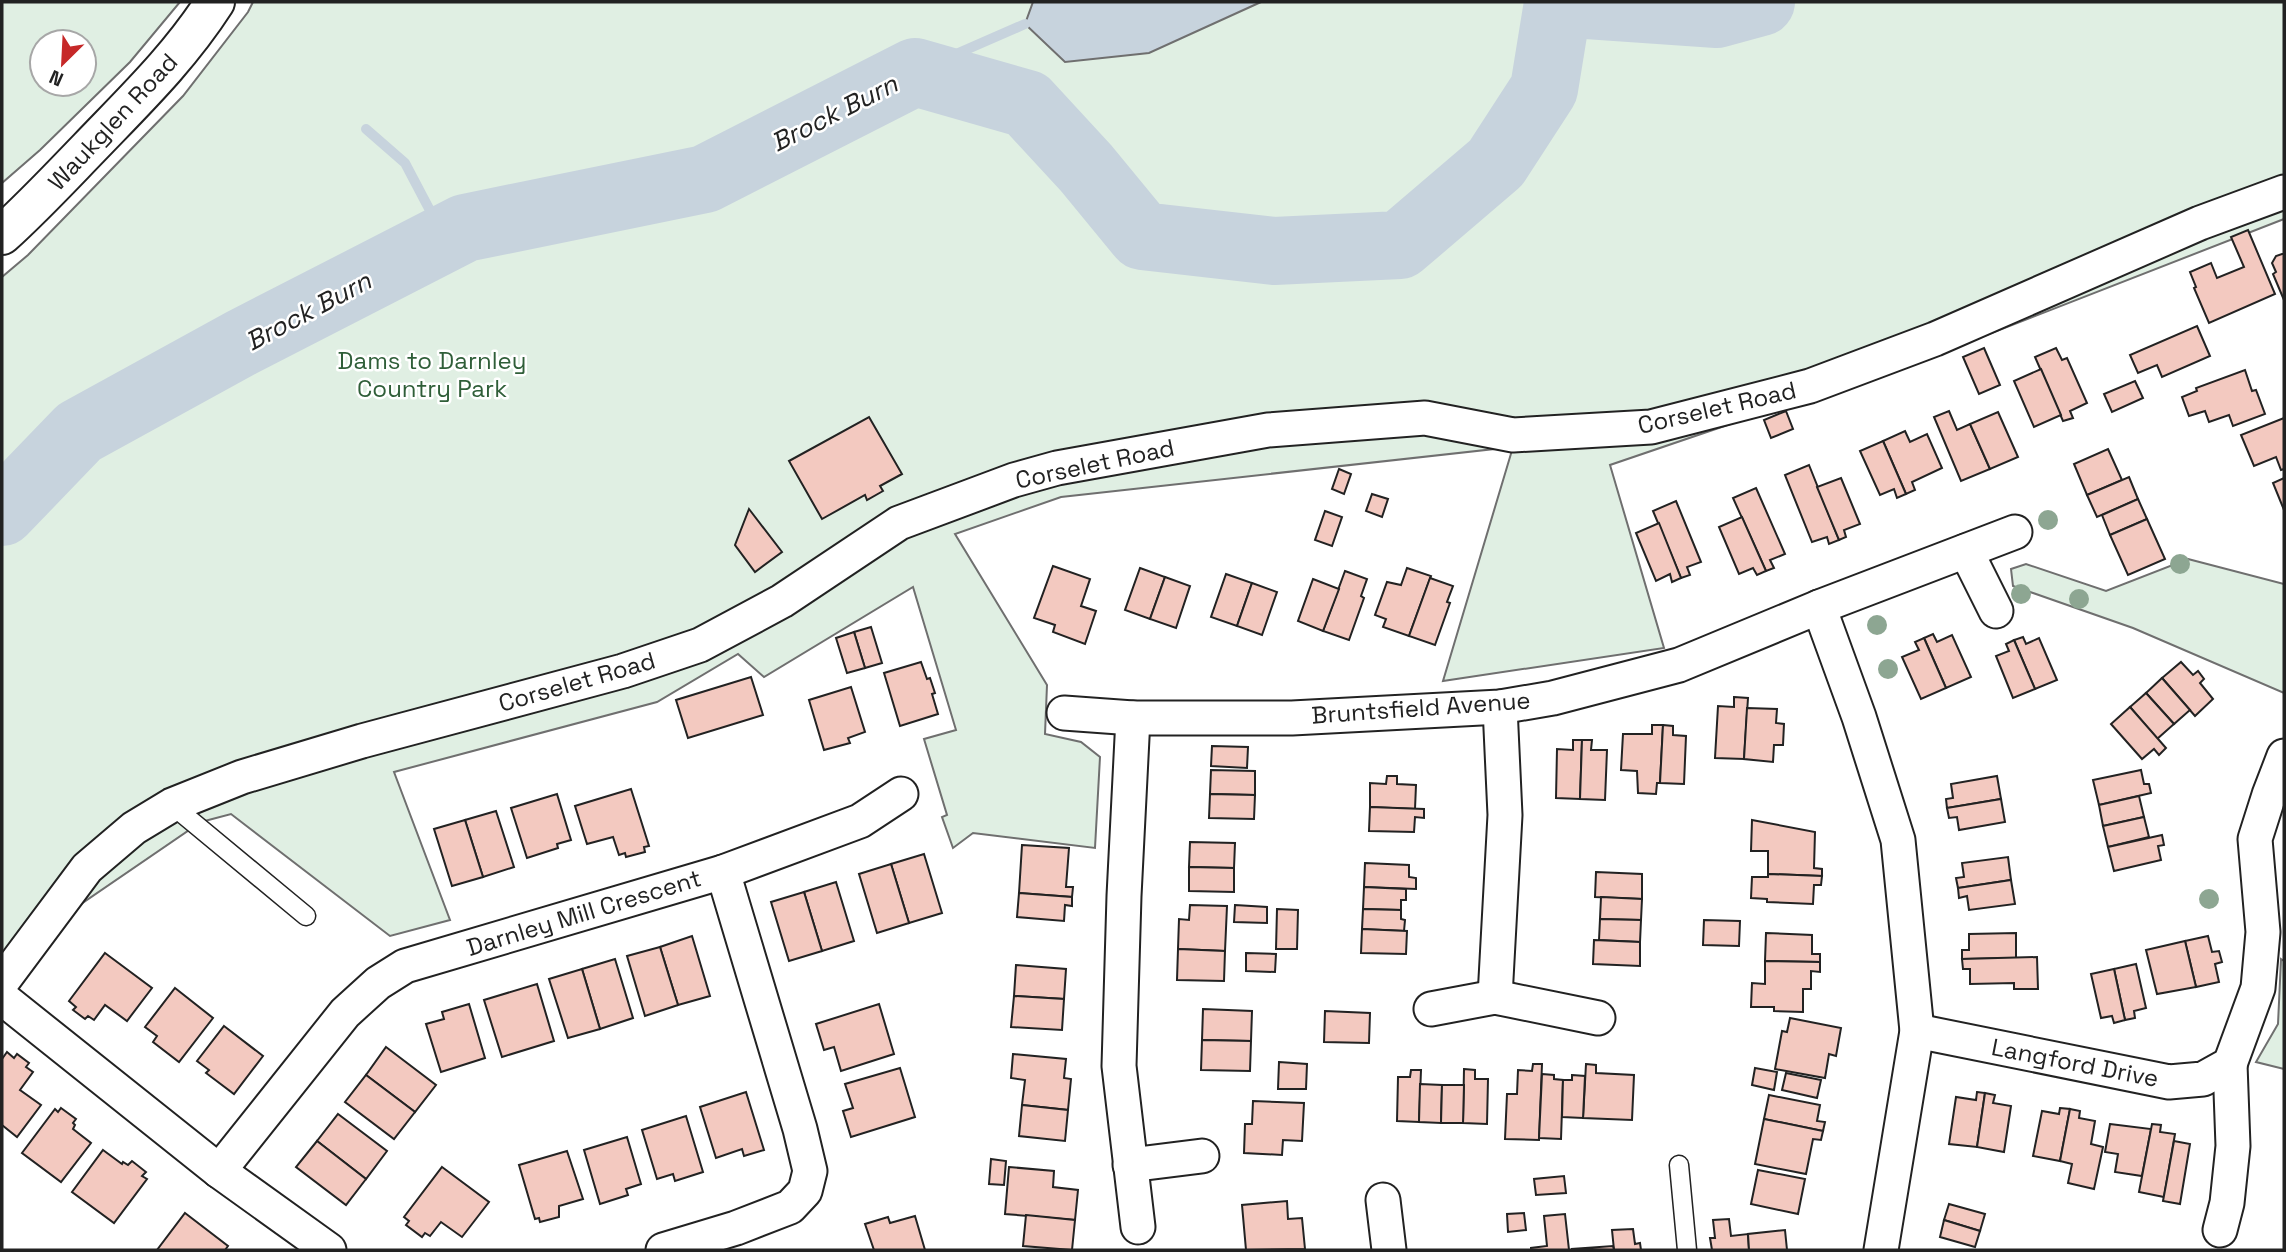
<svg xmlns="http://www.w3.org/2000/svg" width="2286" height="1252" font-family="'Space Grotesk',sans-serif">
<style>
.green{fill:#e0efe3;stroke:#6f6f6f;stroke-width:2;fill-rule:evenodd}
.water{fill:#c7d3dd;stroke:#6f6f6f;stroke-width:2}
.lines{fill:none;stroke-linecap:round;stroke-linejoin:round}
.stream{stroke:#c7d3dd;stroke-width:10}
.river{stroke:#c7d3dd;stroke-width:68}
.building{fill:#f3c9c0;stroke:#222;stroke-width:2}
.service-casing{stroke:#222;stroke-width:21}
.minor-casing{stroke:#222;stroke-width:37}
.tertiary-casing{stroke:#222;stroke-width:42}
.service{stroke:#fff;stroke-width:18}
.minor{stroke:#fff;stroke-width:33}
.tertiary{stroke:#fff;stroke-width:38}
.tree{fill:#8da692}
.labels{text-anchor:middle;stroke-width:5;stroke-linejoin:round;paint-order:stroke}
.street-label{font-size:24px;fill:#222;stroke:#fff}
.park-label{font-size:24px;fill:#2f5e38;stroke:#fff}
.water-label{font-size:26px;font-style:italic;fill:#222;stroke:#fff}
</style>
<rect width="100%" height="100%" fill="#fff"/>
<g class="green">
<path d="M2 2H180L130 62 40 150 2 183ZM84 42V84H42V42Z"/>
<path d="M253 2H2284V219L1948 350 1610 465 1664 648 1443 681 1513 447 1061 497 955 534 1047 685 1045 734 1081 742 1100 757 1095 848 973 833 953 848 942 817 947 815 924 739 956 730 913 587 764 677 738 654 657 702 394 772 450 920 390 936 231 814 201 822 2 958V277L28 255 183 96 248 12Z"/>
<path d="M2188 559 2284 584V693L2133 628 2013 586 2011 569 2026 564 2106 591Z"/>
<path d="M2281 959 2284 961V1069L2256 1062 2278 1024Z"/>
</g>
<path class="water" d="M1033 2H1261L1149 53 1065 62 1025 24Z"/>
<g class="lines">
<g class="stream">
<path d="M915 72 1025 24"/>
<path d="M366 129 405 163 445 239"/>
</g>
<path class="river" d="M2 512 79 432 241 343 465 228 705 179 915 72 1027 104 1086 168 1142 236 1274 251 1400 245 1496 163 1544 89 1558 3 1717 14 1761 2"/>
</g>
<g class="building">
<path d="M2248 230 2275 294 2209 323 2194 288 2196 287 2190 272 2211 263 2217 278 2244 267 2231 237Z"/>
<path d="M2282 254H2284V300L2273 274 2276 272 2272 263 2276 256Z"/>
<path d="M2197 326 2210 356 2162 377 2157 365 2138 373 2130 355Z"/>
<path d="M1984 348 2000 385 1979 394 1963 357Z"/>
<path d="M2056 348 2062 360 2067 358 2087 403 2070 411 2073 418 2063 421 2035 357Z"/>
<path d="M2041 369 2061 415 2034 427 2014 381Z"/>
<path d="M2245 370 2252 391 2256 390 2265 414 2233 426 2229 415 2209 422 2205 411 2189 416 2182 397 2197 391 2196 388Z"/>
<path d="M2135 381 2143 398 2112 412 2104 394Z"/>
<path d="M1786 411 1793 429 1771 438 1764 420Z"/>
<path d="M1949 411 1957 430 1970 424 1990 469 1961 481 1934 417Z"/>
<path d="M1998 412 2018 457 1990 469 1970 424Z"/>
<path d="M869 417 902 474 880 486 883 491 867 500 865 495 822 519 789 461Z"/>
<path d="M2284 418V469L2281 470 2276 457 2254 466 2241 435Z"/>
<path d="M1905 431 1910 442 1927 434 1942 468 1912 482 1915 490 1906 494 1883 441Z"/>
<path d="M1883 441 1906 494 1897 498 1894 489 1880 495 1860 451Z"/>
<path d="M2108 449 2122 480 2087 495 2074 464Z"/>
<path d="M1809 465 1839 540 1829 544 1827 537 1812 542 1785 475Z"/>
<path d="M1339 469 1351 474 1344 494 1332 489Z"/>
<path d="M2129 477 2138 499 2097 517 2087 495Z"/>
<path d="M1841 478 1860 524 1844 530 1846 537 1839 540 1817 487Z"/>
<path d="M2284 478V510L2273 483Z"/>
<path d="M1756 488 1785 554 1770 560 1774 568 1766 571 1733 498Z"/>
<path d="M1372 494 1388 499 1382 517 1366 511Z"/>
<path d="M2138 499 2147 519 2110 535 2102 515Z"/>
<path d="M1676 501 1701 562 1687 567 1690 575 1681 578 1653 511Z"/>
<path d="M749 509 782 552 755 572 735 545Z"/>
<path d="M1325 511 1342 517 1332 546 1315 540Z"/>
<path d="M1742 517 1766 571 1757 575 1753 568 1739 574 1719 527Z"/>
<path d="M2147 519 2165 559 2128 575 2110 535Z"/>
<path d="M1659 523 1681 578 1672 582 1670 574 1656 581 1636 533Z"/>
<path d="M1053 566 1090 579 1081 606 1096 611 1085 644 1053 632 1055 625 1034 618Z"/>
<path d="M1140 568 1165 577 1150 619 1125 610Z"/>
<path d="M1407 568 1431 576 1409 636 1383 627 1386 619 1375 615 1387 582 1401 585Z"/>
<path d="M1345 571 1367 579 1361 596 1364 598 1349 640 1323 631Z"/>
<path d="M1226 574 1252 583 1237 626 1211 617Z"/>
<path d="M1165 577 1190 586 1176 628 1150 619Z"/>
<path d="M1430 578 1453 586 1447 602 1450 603 1435 645 1409 636Z"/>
<path d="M1313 579 1339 589 1323 631 1298 621Z"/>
<path d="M1252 583 1277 592 1262 635 1237 626Z"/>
<path d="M871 627 882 663 865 668 854 632Z"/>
<path d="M854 632 865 668 847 673 836 638Z"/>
<path d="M1933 634 1937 642 1952 635 1971 677 1946 688 1924 638Z"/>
<path d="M2023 637 2026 644 2039 638 2057 680 2035 689 2014 640Z"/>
<path d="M1924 638 1946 688 1921 699 1902 657 1919 650 1915 642Z"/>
<path d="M2014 640 2035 689 2013 698 1996 656 2009 651 2006 644Z"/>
<path d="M921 662 927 679 930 678 935 693 932 694 938 714 900 726 884 673Z"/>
<path d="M2181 662 2193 675 2198 671 2204 679 2200 683 2213 699 2195 716 2162 678Z"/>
<path d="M751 677 763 715 688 738 676 700Z"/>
<path d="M2162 678 2190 710 2174 724 2146 693Z"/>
<path d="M851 687 865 732 848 738 850 743 824 750 809 700Z"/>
<path d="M2146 693 2174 724 2157 739 2130 707Z"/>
<path d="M1734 697 1748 698 1744 759 1715 758 1718 706 1734 707Z"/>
<path d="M2130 707 2166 748 2159 755 2154 749 2142 759 2111 724Z"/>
<path d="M1747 708 1777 709 1776 723 1784 724 1783 745H1774L1773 762 1744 759Z"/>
<path d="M1652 725H1663L1660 783H1657L1656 794 1638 793 1637 771 1621 770 1623 734H1652Z"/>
<path d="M1663 725 1673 726V735L1686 736 1684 784 1660 783Z"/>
<path d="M1573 740H1582L1580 799 1556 798 1557 749 1573 750Z"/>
<path d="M1582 740H1592L1591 750H1607L1605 800 1580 799Z"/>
<path d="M1212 746 1248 747 1247 768 1211 766Z"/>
<path d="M1211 770 1255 771V795L1210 794Z"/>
<path d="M2141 770 2144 784H2149L2151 793 2099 805 2093 780Z"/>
<path d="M1387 776H1397V784L1416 785 1415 809 1370 807V783L1386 784Z"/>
<path d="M1997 776 2001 799 1947 808 1946 799 1953 798 1951 784Z"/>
<path d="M631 789 649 846 644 847 645 852 626 857 625 853 619 855 613 837 587 844 575 806Z"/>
<path d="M557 794 571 840 557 844 558 848 527 858 511 808Z"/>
<path d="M1210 794 1255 795 1254 819 1209 818Z"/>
<path d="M2139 796 2144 817 2103 826 2099 805Z"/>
<path d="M2001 799 2005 822 1959 830 1957 817 1949 818 1947 808Z"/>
<path d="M1370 807 1424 809V818L1415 817 1414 832 1369 831Z"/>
<path d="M496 811 514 867 483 877 465 820Z"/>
<path d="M2144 817 2149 837 2108 847 2103 826Z"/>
<path d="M465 820 483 877 452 886 434 829Z"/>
<path d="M1752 820 1815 832 1814 868 1822 869V876L1768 874V851H1751Z"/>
<path d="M2162 835 2164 845 2158 846 2161 860 2114 871 2108 847Z"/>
<path d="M1190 842 1235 843 1234 868 1189 867Z"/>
<path d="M1022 845 1069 848 1066 887H1073L1072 897 1019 893Z"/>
<path d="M924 854 942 913 909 923 891 864Z"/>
<path d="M2008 857 2011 880 1958 888 1956 878 1964 877 1962 863Z"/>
<path d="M1365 863 1409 865V877L1416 878V889L1364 887Z"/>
<path d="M891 864 909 923 877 933 859 874Z"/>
<path d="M1189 867 1234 868V892L1189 891Z"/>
<path d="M1596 872 1642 874V899L1595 897Z"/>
<path d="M1768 874 1822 876 1821 885H1814L1813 904 1767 902V899L1751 898 1752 877H1768Z"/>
<path d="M2011 880 2015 904 1969 910 1967 896 1959 898 1958 888Z"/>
<path d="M836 882 854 941 822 951 804 892Z"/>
<path d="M1364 887 1406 889V900H1401V910L1363 909Z"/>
<path d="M804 892 822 951 789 961 771 902Z"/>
<path d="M1019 893 1072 897V906L1065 905 1064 921 1017 917Z"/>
<path d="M1601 897 1642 899 1641 920 1600 919Z"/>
<path d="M1190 905 1227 906 1225 951 1178 949 1179 919 1189 920Z"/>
<path d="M1235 905 1267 907V923L1234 922Z"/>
<path d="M1277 909 1298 910 1297 949H1276Z"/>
<path d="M1363 909 1401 910V919L1405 920 1404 931 1362 929Z"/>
<path d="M1600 919 1641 920 1640 942 1599 940Z"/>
<path d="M1704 920 1740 921 1739 946 1703 945Z"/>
<path d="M1362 929 1407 931 1406 954 1361 953Z"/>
<path d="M1766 933 1812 935V954H1820V962L1765 961Z"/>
<path d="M2016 933V958L1962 959V950H1969V934Z"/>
<path d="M692 936 710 996 678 1005 660 947Z"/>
<path d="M2208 936 2212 952 2219 951 2222 962 2215 964 2219 982 2196 987 2185 941Z"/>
<path d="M1594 940 1640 942V966L1593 964Z"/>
<path d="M2185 941 2196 987 2157 994 2146 950Z"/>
<path d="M660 947 678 1005 645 1016 627 956Z"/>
<path d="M1178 949 1225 951 1224 981 1177 980Z"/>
<path d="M105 953 152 988 127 1021 105 1005 94 1020 88 1016 85 1019 73 1010 76 1007 69 1001Z"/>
<path d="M1246 953 1276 954 1275 972 1246 971Z"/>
<path d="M2037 957 2038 989H2014V983L1970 984V969H1963L1962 959Z"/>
<path d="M615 959 633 1018 600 1029 582 969Z"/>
<path d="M1765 961 1820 962V972L1811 971V989H1803V1012L1774 1011V1007H1751L1752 983 1765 984Z"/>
<path d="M2136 964 2146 1008 2134 1011 2135 1018 2125 1020 2114 969Z"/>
<path d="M1016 965 1066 969 1064 999 1014 996Z"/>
<path d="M582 969 600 1029 568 1038 549 979Z"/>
<path d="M2114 969 2125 1020 2114 1023 2112 1016 2101 1018 2091 974Z"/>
<path d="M537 984 554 1041 502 1057 484 1000Z"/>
<path d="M175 988 213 1018 179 1062 153 1042 157 1036 145 1027Z"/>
<path d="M1014 996 1064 999 1062 1030 1011 1027Z"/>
<path d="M469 1004 485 1058 441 1072 426 1024 444 1019 442 1012Z"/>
<path d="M879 1004 894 1054 841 1071 834 1047 824 1050 816 1024Z"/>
<path d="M1203 1009 1252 1011 1251 1041 1202 1040Z"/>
<path d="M1325 1011 1370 1013 1369 1043 1324 1042Z"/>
<path d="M1790 1018 1841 1028 1836 1056 1829 1054 1825 1078 1775 1069 1782 1031 1787 1032Z"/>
<path d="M224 1026 263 1056 234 1094 206 1073 209 1070 197 1061Z"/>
<path d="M1202 1040 1251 1041 1250 1071 1201 1070Z"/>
<path d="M386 1047 436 1085 415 1112 366 1075Z"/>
<path d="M7 1052 14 1058 17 1054 29 1063 26 1067 33 1072 20 1090 41 1105 17 1137 2 1125V1059Z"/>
<path d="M1013 1054 1066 1059 1064 1078 1071 1079 1068 1110 1022 1105 1025 1080 1011 1078Z"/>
<path d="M1279 1062 1307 1064 1306 1089H1278Z"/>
<path d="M1533 1064H1542L1539 1140 1505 1139 1507 1094H1517L1518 1070 1532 1071Z"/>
<path d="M1586 1064 1596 1065V1073L1634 1075 1632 1120 1583 1118Z"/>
<path d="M900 1068 915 1117 851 1137 843 1111 853 1108 845 1084Z"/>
<path d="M1755 1068 1777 1072 1774 1090 1752 1085Z"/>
<path d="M1464 1069 1475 1070V1079H1488L1487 1124 1463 1123Z"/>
<path d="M1411 1070H1421L1419 1122 1397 1121 1398 1077H1410Z"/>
<path d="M1786 1073 1821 1080 1817 1098 1782 1090Z"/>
<path d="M1542 1074 1554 1075V1079L1563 1080 1561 1139 1539 1138Z"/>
<path d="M366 1075 415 1112 394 1139 345 1102Z"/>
<path d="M1572 1075 1585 1076 1583 1118 1562 1117 1563 1080H1572Z"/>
<path d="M1420 1084 1442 1085 1441 1123 1419 1122Z"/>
<path d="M1442 1085H1464L1463 1123H1441Z"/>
<path d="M746 1092 764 1150 744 1156 742 1149 716 1158 700 1107Z"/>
<path d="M1977 1092 1985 1093 1977 1147 1949 1144 1956 1097 1976 1100Z"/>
<path d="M1985 1093 1995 1095 1993 1103 2011 1106 2004 1152 1977 1147Z"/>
<path d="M1769 1095 1820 1105 1817 1121 1825 1122 1823 1131 1764 1119Z"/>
<path d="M1253 1101 1304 1103 1302 1141 1283 1140 1282 1155 1244 1153 1245 1124H1252Z"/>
<path d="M1022 1105 1068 1110 1065 1141 1019 1136Z"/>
<path d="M61 1108 76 1119 73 1123 75 1125 73 1129 91 1143 61 1182 22 1153 55 1109 58 1112Z"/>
<path d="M2060 1108 2070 1109 2060 1161 2033 1156 2042 1111 2059 1114Z"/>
<path d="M2070 1109 2080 1111 2079 1118 2095 1121 2091 1144 2103 1147 2094 1189 2068 1183 2072 1164 2060 1161Z"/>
<path d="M338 1114 387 1151 366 1179 317 1141Z"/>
<path d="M686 1116 703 1172 675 1181 673 1174 657 1179 642 1130Z"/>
<path d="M1764 1119 1823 1131 1821 1140 1813 1139 1806 1174 1755 1164Z"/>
<path d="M2110 1124 2151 1129 2142 1176 2115 1172 2118 1154 2105 1152Z"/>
<path d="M2152 1124 2161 1125 2160 1132 2175 1134 2164 1197 2139 1192Z"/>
<path d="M627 1137 641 1184 626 1189 628 1195 600 1204 584 1150Z"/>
<path d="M317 1141 366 1179 346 1205 296 1167Z"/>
<path d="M2174 1141 2190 1144 2180 1204 2163 1201Z"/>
<path d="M103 1150 122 1164 123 1162 128 1165 132 1161 146 1172 142 1176 147 1179 114 1223 72 1192Z"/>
<path d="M567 1151 583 1199 559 1206V1217L540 1222 539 1218 535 1219 519 1165Z"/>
<path d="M991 1159 1006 1161 1004 1185 989 1184Z"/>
<path d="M442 1167 489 1202 462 1237 441 1222 430 1236 425 1233 422 1237 406 1225 409 1221 404 1217Z"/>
<path d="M1009 1167 1054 1171 1053 1187 1078 1190 1075 1220 1005 1214Z"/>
<path d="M1758 1170 1805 1179 1798 1214 1751 1204Z"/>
<path d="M1564 1176 1566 1193 1536 1195 1534 1179Z"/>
<path d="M1287 1201 1288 1219 1302 1218 1305 1249 1246 1250 1242 1205Z"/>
<path d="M1949 1204 1985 1214 1980 1231 1944 1220Z"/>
<path d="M185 1213 228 1246 225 1250H157Z"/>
<path d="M1524 1213 1526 1230 1508 1232 1507 1214Z"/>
<path d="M1565 1214 1569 1250H1531V1248L1547 1246 1544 1216Z"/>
<path d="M1026 1215 1075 1220 1072 1250 1023 1246Z"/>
<path d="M915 1216 925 1250H874L865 1224 888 1217 890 1223Z"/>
<path d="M1729 1219 1731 1236 1748 1234 1749 1250H1712L1710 1238H1715L1713 1220Z"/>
<path d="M1944 1220 1980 1231 1975 1247 1940 1237Z"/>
<path d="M1633 1229 1635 1244 1640 1243 1641 1250H1614L1612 1230Z"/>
<path d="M1785 1230 1787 1250H1749L1748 1234Z"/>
<path d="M1613 1246 1614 1250 1571 1249Z"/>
</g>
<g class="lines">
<defs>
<g id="service">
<path d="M172 805 306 916"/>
<path d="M1679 1165 1687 1250"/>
</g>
<g id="minor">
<path d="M1966 551 1996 611"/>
<path d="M1819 607 1859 717 1898 840 1917 1031 1881 1250"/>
<path d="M1064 713 1133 718H1292L1500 707 1553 698 1679 665 1819 607 2015 532"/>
<path d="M1133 718 1124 896 1119 1066 1138 1227"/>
<path d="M723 872 860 821 901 794"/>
<path d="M2 982 87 868 134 828 172 805 242 777 362 741 623 671 700 645 782 601 899 523 1014 480 1057 468 1268 430 1425 418 1513 435 1651 427 1810 386 1935 339 2200 223 2284 192"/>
<path d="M1495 997 1505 815 1500 707"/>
<path d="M2 998 219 1171 329 1250"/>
<path d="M1431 1009 1495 997 1598 1018"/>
<path d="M1917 1031 2169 1082 2203 1079 2230 1064 2258 988 2263 932 2255 839 2269 795 2284 756"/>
<path d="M1130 1165 1202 1156"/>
<path d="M219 1171 345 1013 378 983 405 966 723 872 800 1129 810 1171 805 1191 790 1207 736 1228 663 1250"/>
<path d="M1383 1200 1389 1250"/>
<path d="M2220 1230 2227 1203 2233 1146 2230 1064"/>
</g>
<path id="tertiary" d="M2 235C33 207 60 178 89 148 135 100 179 58 215 2"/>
</defs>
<use href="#service" class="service-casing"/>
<use href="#minor" class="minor-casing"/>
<use href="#tertiary" class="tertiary-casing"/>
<use href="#service" class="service"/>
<use href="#minor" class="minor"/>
<use href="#tertiary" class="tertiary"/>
</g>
<g class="tree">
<circle cx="2048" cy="520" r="10"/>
<circle cx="2180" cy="564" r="10"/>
<circle cx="2021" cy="594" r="10"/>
<circle cx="2079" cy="599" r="10"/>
<circle cx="1877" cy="625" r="10"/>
<circle cx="1888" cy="669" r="10"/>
<circle cx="2209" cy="899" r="10"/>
</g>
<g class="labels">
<g class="street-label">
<text transform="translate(113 122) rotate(-47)" y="8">Waukglen Road</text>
<text transform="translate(1717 408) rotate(-13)" y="8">Corselet Road</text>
<text transform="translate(1095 464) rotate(-12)" y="8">Corselet Road</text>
<text transform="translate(577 682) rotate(-16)" y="8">Corselet Road</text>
<text transform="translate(1421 708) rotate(-4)" y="8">Bruntsfield Avenue</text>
<text transform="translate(584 913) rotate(-17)" y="8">Darnley Mill Crescent</text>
<text transform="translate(2075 1063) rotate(11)" y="8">Langford Drive</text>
</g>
<g class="park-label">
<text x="432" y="369">Dams to Darnley<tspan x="432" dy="28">Country Park</tspan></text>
</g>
<g class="water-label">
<text transform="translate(834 113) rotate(-27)" y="9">Brock Burn</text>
<text transform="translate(308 311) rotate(-28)" y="9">Brock Burn</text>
</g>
</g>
<rect width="2286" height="1252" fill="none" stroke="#222222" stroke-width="7"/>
<g transform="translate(63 63) rotate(204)"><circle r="33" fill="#ffffff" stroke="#a7a7a7" stroke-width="2"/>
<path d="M0-5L12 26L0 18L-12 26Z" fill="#c62828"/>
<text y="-10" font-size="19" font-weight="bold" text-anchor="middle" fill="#222222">N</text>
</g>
</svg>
